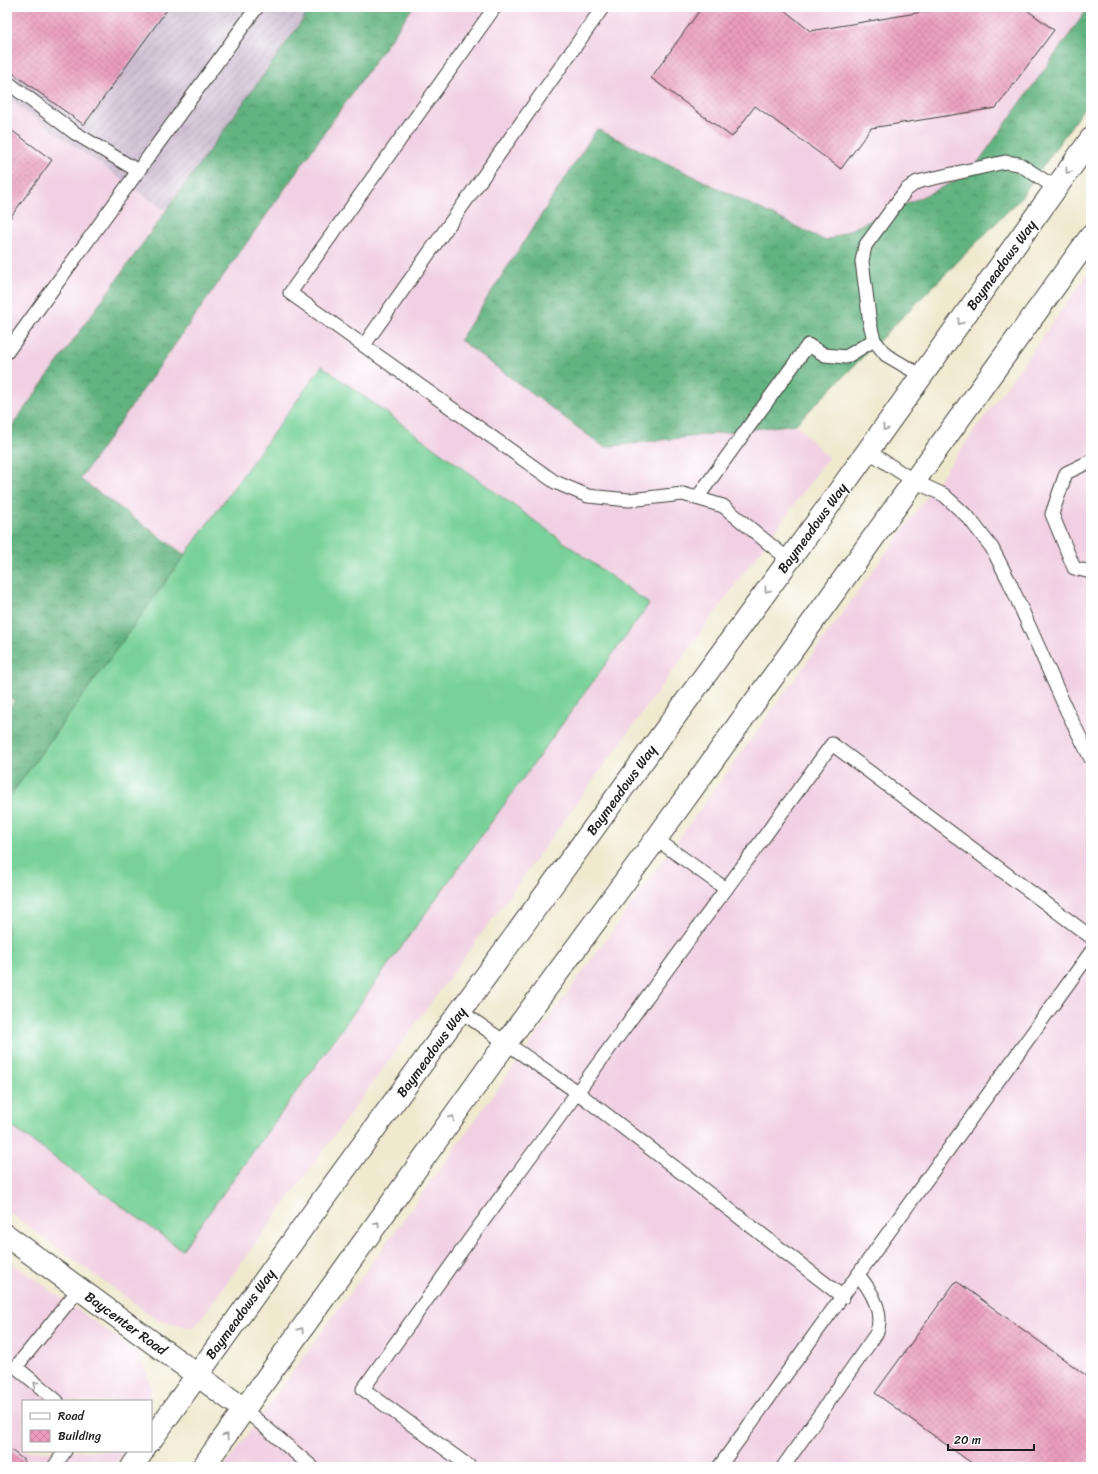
<svg xmlns="http://www.w3.org/2000/svg" width="1098" height="1474" font-family="Sriracha,sans-serif">
<style>
.built{fill:#f1d0e3}
.industrial{fill:url(#industrial-furrows)}
.grass{fill:#78d198;stroke:#4a765a}
.forest{fill:url(#forest-crowns);stroke:#3f684e}
.building{fill:url(#building-cross-hatch)}
.lines{fill:none;stroke-linecap:round;stroke-linejoin:round}
.service-casing{stroke:#3c3b37;stroke-width:15}
.tertiary-casing{stroke:#3c3b37;stroke-width:24}
.service{stroke:#fff;stroke-width:13}
.tertiary{stroke:#fff;stroke-width:22}
.oneway{stroke:#999}
.labels{text-anchor:middle;stroke-width:3.5;stroke-linejoin:round;paint-order:stroke}
.street-label{font-size:14px;fill:#1c1c1c;stroke:#fff}
</style>
<defs>
<pattern id="industrial-furrows" width="10" height="10" patternUnits="userSpaceOnUse"><rect width="10" height="10" fill="#cebed1"/><path d="M-1 1l2-2M0 10L10 0M9 11l2-2" fill="none" stroke="#b0a3b3"/></pattern>
<pattern id="forest-crowns" width="20" height="18" patternUnits="userSpaceOnUse"><rect width="20" height="18" fill="#62b380"/><path d="M2 6a3 3 0 1 1 6 0M12 15a3 3 0 1 1 6 0" fill="none" stroke="#509168"/></pattern>
<pattern id="building-cross-hatch" width="8" height="8" patternUnits="userSpaceOnUse"><rect width="8" height="8" fill="#ea9bbc"/><path d="M0 0l8 8M0 8l8-8" fill="none" stroke="#c885a1"/></pattern>
</defs>
<rect width="100%" height="100%" fill="#fff"/>
<filter id="ink" filterUnits="userSpaceOnUse"><feTurbulence type="fractalNoise" baseFrequency=".025" numOctaves="2"/><feDisplacementMap in="SourceGraphic" scale="8" xChannelSelector="R" yChannelSelector="G"/><feConvolveMatrix kernelMatrix="1 2 1 2 8 2 1 2 1" color-interpolation-filters="sRGB"/></filter>
<filter id="wash" filterUnits="userSpaceOnUse"><feTurbulence type="fractalNoise" baseFrequency=".012" numOctaves="4" result="noise"/><feDisplacementMap in="SourceGraphic" scale="16" xChannelSelector="R" yChannelSelector="G"/><feGaussianBlur stdDeviation="0.9" result="paint"/><feColorMatrix in="noise" values="0 0 0 0 0 0 0 0 0 0 0 0 0 0 0 0 0 1.4 0 .05"/><feComposite in="paint" operator="in"/></filter>
<g filter="url(#wash)">
<rect width="100%" height="100%" fill="#efe9ce"/>
<g class="built">
<path d="M413 7H1089L969 175 826 241 598 129 604 447 796 424 828 458 194 1328 159 1321 7 1211V1123L182 1249 649 604 322 366 185 555 80 479Z"/>
<path d="M7 98 166 211 7 433Z"/>
<path d="M1091 270V1467H224Z"/>
<path d="M7 1259 138 1353 152 1388 148 1401H23V1451H125L114 1467H7Z"/>
</g>
<path class="industrial" d="M7 7H312L166 211 7 98Z"/>
<path class="grass" d="M322 366 649 604 182 1250 7 1123V800Z"/>
<g class="forest">
<path d="M312 7H413L80 479 185 555 7 800V711L14 701 7 695V433Z"/>
<path d="M1089 7H1091V98L1019 200 796 424 604 447 460 340 597 129 826 241 969 175Z"/>
</g>
<g id="blocks">
<g class="building">
<path d="M7 7H169L84 125 7 69Z"/>
<path d="M702 7H785L783 9 810 31 952 7H1023L1054 30 996 108 871 128 841 169 755 106 732 137 651 78Z"/>
<path d="M7 127 52 160 7 222Z"/>
<path d="M956 1281 1091 1379V1467H977L875 1393Z"/>
<path d="M7 1447 25 1461 21 1467H7Z"/>
</g>
</g>
</g>
<g filter="url(#ink)">
<use href="#blocks" fill-opacity="0" stroke="#3c3b37" stroke-width="1"/>
<g class="lines">
<defs>
<g id="service">
<path d="M495 7 290 293 555 482 588 496 629 500 683 494 723 506 789 560"/>
<path d="M7 82 75 133 138 171"/>
<path d="M364 345 603 7"/>
<path d="M7 352 257 7"/>
<path d="M922 376 886 355 874 340 870 324 862 261 865 246 906 190 917 182 1005 162 1019 164 1056 188"/>
<path d="M868 451 914 481 944 495 969 518 992 548 1009 581 1067 711 1091 759"/>
<path d="M1091 461 1066 473 1052 514 1074 568 1091 572"/>
<path d="M697 498 808 345 825 355 846 357 874 340"/>
<path d="M656 839 726 889"/>
<path d="M460 1011 577 1092 843 1297"/>
<path d="M57 1401 16 1367 79 1289"/>
<path d="M245 1410 312 1467"/>
<path d="M54 1467 65 1451"/>
<path d="M470 1467 363 1389 470 1239 832 744 1091 937"/>
<path d="M719 1467 1091 952"/>
<path d="M783 1467 876 1334C885 1314 872 1291 858 1275"/>
</g>
<g id="tertiary">
<path d="M7 1236 245 1410"/>
<path d="M151 1440 305 1224 822 515 1091 139"/>
<path d="M132 1467 143 1451"/>
<path d="M203 1467 506 1043 656 839 1091 236"/>
</g>
</defs>
<use href="#service" class="service-casing"/>
<use href="#tertiary" class="tertiary-casing"/>
<use href="#service" class="service"/>
<use href="#tertiary" class="tertiary"/>
</g>
<defs><path id="oneway-chevron" d="M-2-3.5L2.5 0L-2 3.5" fill="none" stroke-width="1.6" stroke-linecap="round" stroke-linejoin="round"/></defs>
<g class="oneway">
<use href="#oneway-chevron" transform="translate(1068 171) rotate(126)"/>
<use href="#oneway-chevron" transform="translate(960 322) rotate(126)"/>
<use href="#oneway-chevron" transform="translate(885 428) rotate(126)"/>
<use href="#oneway-chevron" transform="translate(767 590) rotate(126)"/>
<use href="#oneway-chevron" transform="translate(452 1118) rotate(-55)"/>
<use href="#oneway-chevron" transform="translate(377 1224) rotate(-55)"/>
<use href="#oneway-chevron" transform="translate(301 1330) rotate(-55)"/>
<use href="#oneway-chevron" transform="translate(36 1384) rotate(-141)"/>
<use href="#oneway-chevron" transform="translate(226 1436) rotate(-54)"/>
</g>
</g>
<g class="labels">
<g class="street-label">
<text transform="translate(1001 265) rotate(-54)" y="5">Baymeadows Way</text>
<text transform="translate(812 528) rotate(-54)" y="5">Baymeadows Way</text>
<text transform="translate(621 790) rotate(-54)" y="5">Baymeadows Way</text>
<text transform="translate(431 1052) rotate(-54)" y="5">Baymeadows Way</text>
<text transform="translate(240 1314) rotate(-54)" y="5">Baymeadows Way</text>
<text transform="translate(126 1323) rotate(36)" y="5">Baycenter Road</text>
</g>
</g>
<rect width="1098" height="1474" fill="none" stroke="#fff" stroke-width="24"/>
<rect x="22" y="1400" width="130" height="52" fill="#ffffff" stroke="#a4a4a4"/>
<rect x="30" y="1413" width="20" height="6" fill="#ffffff" stroke="#a4a4a4"/>
<text x="58" y="1420" font-size="12" fill="#1c1c1c">Road</text>
<rect x="30" y="1430" width="20" height="12" fill="url(#building-cross-hatch)" stroke="#a4a4a4"/>
<text x="58" y="1440" font-size="12" fill="#1c1c1c">Building</text>
<path d="M948 1444v6h86v-6" fill="none" stroke="#1c1c1c" stroke-width="2"/>
<text x="954" y="1444" font-size="12" fill="#1c1c1c" stroke="#ffffff" stroke-width="3" paint-order="stroke">20 m</text>
</svg>
